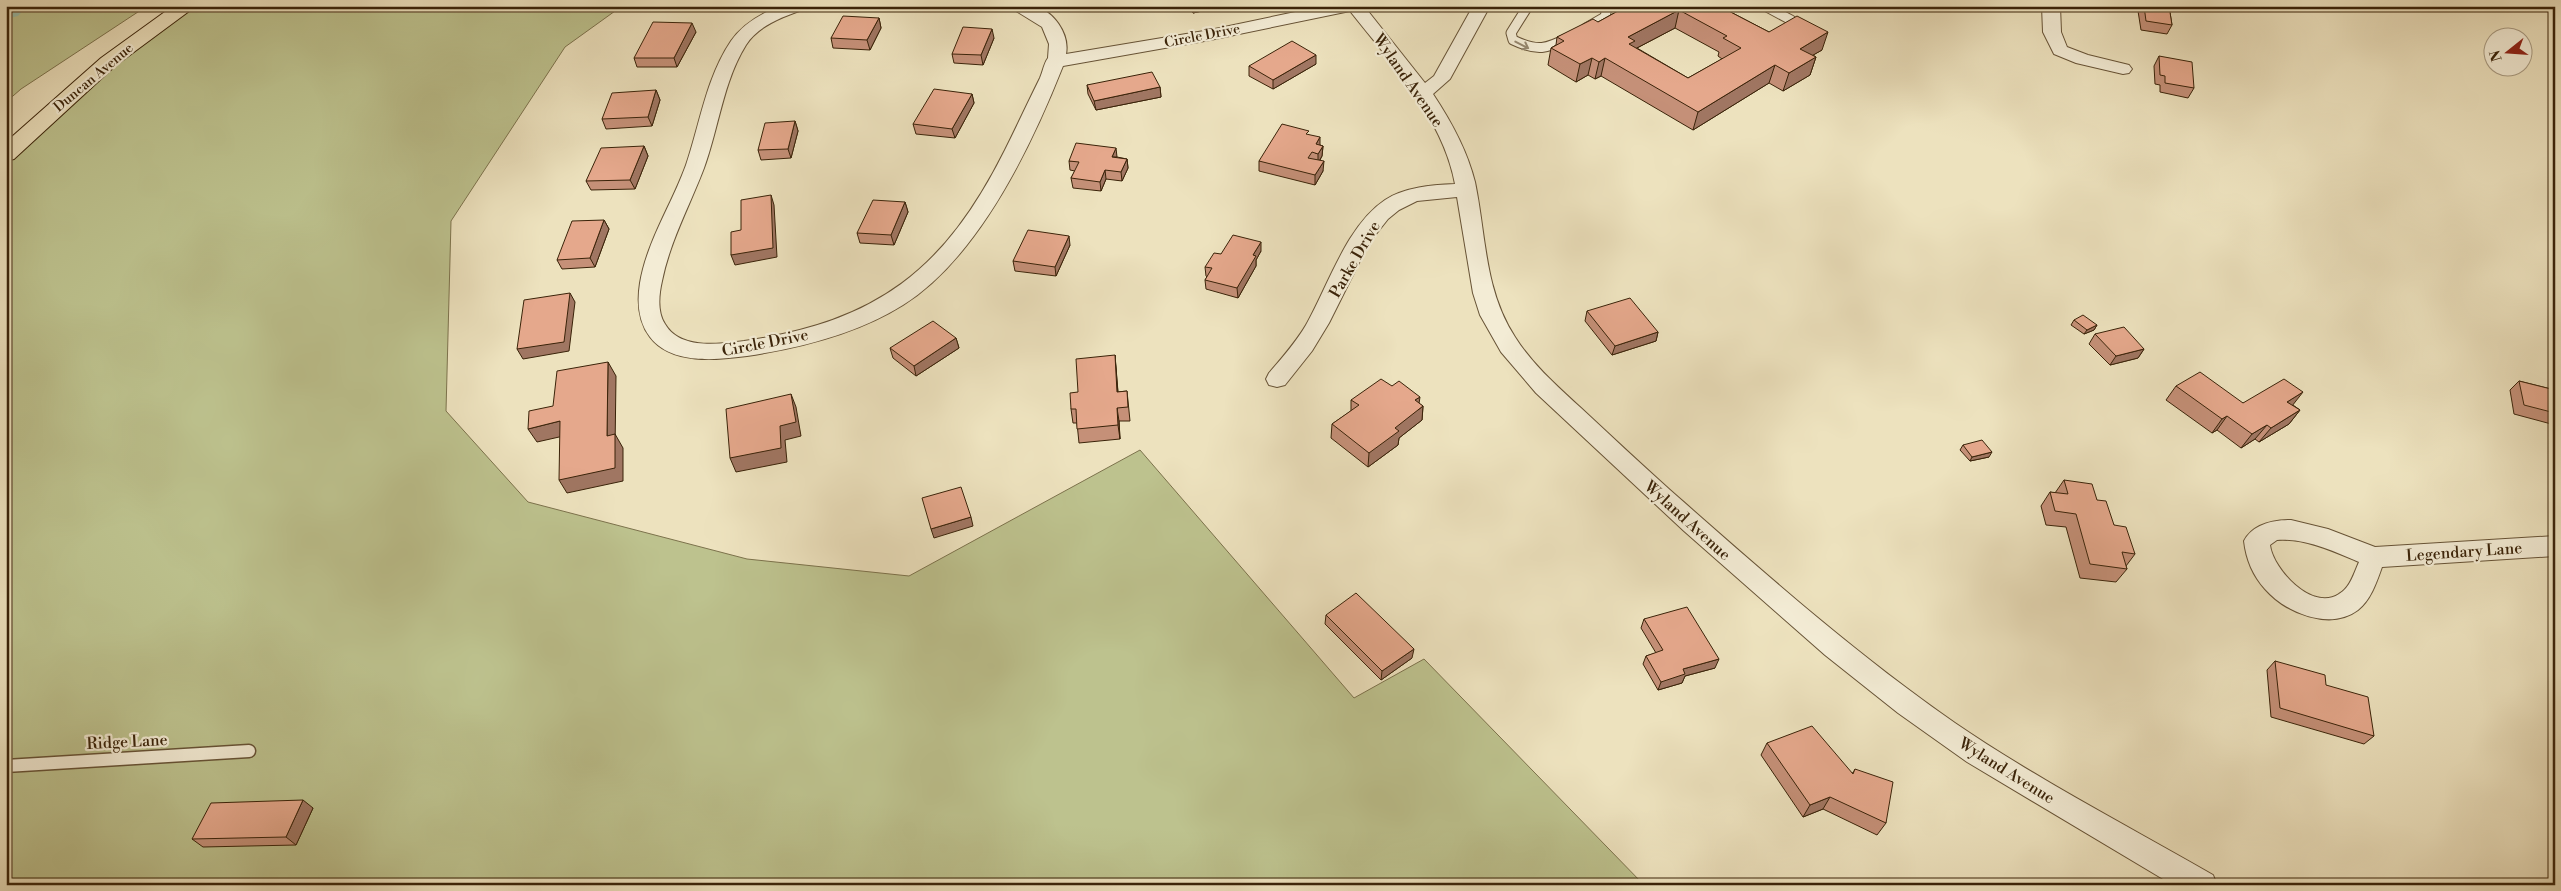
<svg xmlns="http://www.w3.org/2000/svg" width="2561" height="891" font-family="'Libre Bodoni',serif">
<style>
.green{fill:#bdc28e;stroke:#7c724c}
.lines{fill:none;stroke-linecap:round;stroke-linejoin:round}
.river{fill:#9abfab;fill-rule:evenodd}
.lane-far1-casing{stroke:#675336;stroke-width:11}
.lane-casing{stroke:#675336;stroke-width:15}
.street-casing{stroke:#675336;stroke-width:2}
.primary-casing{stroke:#3a2309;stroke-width:2}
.lane-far1{stroke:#f3ecd5;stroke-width:9}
.lane{stroke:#f3ecd5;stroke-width:12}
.street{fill:#f3ecd5;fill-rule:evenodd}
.primary{fill:#ede2be;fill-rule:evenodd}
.wall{fill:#c59078;stroke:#3a2309;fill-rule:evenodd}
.shaded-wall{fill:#a07662;stroke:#3a2309}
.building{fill:#e5a88c;stroke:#3a2309;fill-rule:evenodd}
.oneway{stroke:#96886f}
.labels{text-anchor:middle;stroke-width:4.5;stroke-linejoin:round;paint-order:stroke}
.far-street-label{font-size:14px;fill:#3a2309;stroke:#f3ecd5}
.street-label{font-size:16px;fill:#3a2309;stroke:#f3ecd5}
</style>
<rect width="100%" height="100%" fill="#ede2be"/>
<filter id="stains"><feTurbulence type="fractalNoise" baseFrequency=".004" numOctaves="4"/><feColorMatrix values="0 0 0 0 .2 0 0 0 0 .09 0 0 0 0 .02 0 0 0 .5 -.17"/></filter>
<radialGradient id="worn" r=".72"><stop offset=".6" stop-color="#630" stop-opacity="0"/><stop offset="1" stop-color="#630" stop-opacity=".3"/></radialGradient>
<g class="green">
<path d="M6 6H147L21 89 6 102Z"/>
<path d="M186 6H622L565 47 451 221 446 411 528 502 747 559 909 576 1140 450 1354 698 1424 659 1644 885H6V154Z"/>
</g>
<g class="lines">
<path class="river" d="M6 6H27L18 16 6 19Z"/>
<defs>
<g id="lane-far1">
<path d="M1528 6 1511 33 1513 40C1538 52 1546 49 1570 37"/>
<path d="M1765 6 1791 20"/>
<path d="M1586 28 1605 17 1607 8 1604 6"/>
</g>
<path id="lane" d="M6 766 249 751"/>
<g id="street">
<path d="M780 6H804L802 10C782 17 758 26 746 45 723 82 719 127 704 168 690 205 670 241 662 281 659 294 657 312 665 324 680 350 719 344 744 341 877 322 945 270 1005 150 1017 126 1028 102 1040 78 1043 71 1044 63 1048 58L1049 44 1042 27 1008 6C1015 6 1024 5 1032 6 1053 9 1070 34 1066 54L1210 30 1324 6H1364L1425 83 1434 76 1473 6H1490L1450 79 1433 94C1451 121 1467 150 1475 182 1486 234 1484 290 1515 337 1532 364 1557 386 1581 408 1611 436 1640 463 1670 490 1762 571 1854 653 1955 723 2037 779 2126 825 2213 875L2217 885H2173L1967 762 1898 713 1825 655 1684 531 1536 393 1501 352 1480 315 1473 293 1457 197 1417 201 1399 210 1388 219 1369 243 1329 323 1312 351 1285 385 1277 387 1269 385 1266 379 1269 373C1282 358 1296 342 1306 325 1328 286 1347 225 1385 200 1405 187 1432 185 1455 184 1443 118 1391 63 1350 11L1210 40 1063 66C1031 147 979 257 903 305 857 334 800 348 747 356 717 360 671 365 650 337 638 321 637 302 640 283 647 241 672 204 686 165 700 124 706 78 731 41 743 24 760 14 780 6Z"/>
<path d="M2042 6H2060L2061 32 2067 47 2088 55 2129 65 2132 69 2129 73 2123 74 2076 63 2054 54 2043 32Z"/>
<path d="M2291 520 2328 529 2375 547 2555 536V556L2382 567C2377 581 2371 600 2358 610 2330 631 2286 613 2265 589 2253 576 2246 559 2244 541 2253 524 2273 520 2291 520ZM2277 540C2305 538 2333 551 2359 562 2354 573 2350 588 2339 594 2312 612 2273 569 2270 545Z"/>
</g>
<path id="primary" d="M173 6H196L115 66 14 159 6 161V142L101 58Z"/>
</defs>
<use href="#lane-far1" class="lane-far1-casing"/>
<use href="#lane" class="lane-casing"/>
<use href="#street" class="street-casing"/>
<use href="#primary" class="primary-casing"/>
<use href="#lane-far1" class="lane-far1"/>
<use href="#lane" class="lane"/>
<use href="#street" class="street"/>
<use href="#primary" class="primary"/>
</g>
<g class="wall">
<path d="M1188 6H1216V8L1193 13Z"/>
<path d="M1627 6H1719L1769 32 1822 50 1813 55 1816 57 1810 75 1783 91 1769 83 1693 130 1601 76 1595 79 1588 75 1576 82 1548 65 1551 48 1556 45 1557 37 1598 22ZM1675 28 1719 52 1718 56 1722 59 1688 78 1637 48Z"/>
<path d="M2141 6H2169L2172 25 2167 34 2141 30 2138 11Z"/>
<path d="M879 18 881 28 870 50 833 48 831 38Z"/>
<path d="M696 32 677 67H637L634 58Z"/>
<path d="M994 38 983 65 954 63 952 54Z"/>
<path d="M2159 56 2194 88 2188 98 2160 92V85L2155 84 2154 66Z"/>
<path d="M1316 64 1273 89 1249 76V66Z"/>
<path d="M1087 85 1160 87 1161 97 1096 110 1088 94Z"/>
<path d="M656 90 660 100 652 126 606 129 602 119Z"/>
<path d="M972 94 974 103 955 138 916 134 913 124Z"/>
<path d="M795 121 798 131 791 158 761 160 758 150Z"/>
<path d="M1309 135 1320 145 1323 146 1322 156 1320 160 1323 171 1315 185 1259 171V161Z"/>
<path d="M644 146 648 156 635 189 591 190 586 181Z"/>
<path d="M1117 157 1127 159 1128 168 1122 181 1106 179 1101 191 1073 188 1071 178 1075 171 1070 170 1069 161Z"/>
<path d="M905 202 908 212 894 245 860 243 857 233Z"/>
<path d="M604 220 609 229 595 267 562 269 557 260Z"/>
<path d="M1070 245 1056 276 1015 271 1013 261Z"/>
<path d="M1261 251 1256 260V266L1238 298 1206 289 1205 280 1207 277 1206 276 1205 267 1221 254Z"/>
<path d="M1587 311 1658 332 1656 341 1612 355 1585 321Z"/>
<path d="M2074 320 2097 325 2094 330 2084 334 2071 325Z"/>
<path d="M2095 334 2144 349 2138 358 2110 365 2089 344Z"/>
<path d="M956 338 959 348 916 376 893 358 890 348Z"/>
<path d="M1115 355 1118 392 1127 391 1130 421H1119L1120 439 1079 443 1077 423H1073L1071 409 1078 392Z"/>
<path d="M2519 381 2555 390V425L2514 414 2510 390Z"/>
<path d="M1392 386 1423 406 1422 420 1399 438 1398 445 1368 467 1331 438 1332 424 1351 411V400Z"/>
<path d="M2176 386 2243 403 2293 405 2300 410 2289 424 2259 442 2255 439 2241 448 2217 430 2212 433 2166 400Z"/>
<path d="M1963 445 1989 457 1970 461 1960 450Z"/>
<path d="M2064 480 2097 500 2114 525 2135 554 2126 566 2127 569 2116 582 2080 578 2066 527 2046 525 2041 506 2050 492 2055 493Z"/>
<path d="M1326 615 1412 658 1381 680 1325 624Z"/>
<path d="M1644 619 1715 668 1685 676 1682 683 1658 690 1643 664 1646 656 1656 653 1641 628Z"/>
<path d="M2275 661 2326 685 2374 736 2364 744 2271 717 2267 670Z"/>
<path d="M1767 743 1853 773 1855 769 1886 823 1877 835 1823 809 1803 817 1761 755Z"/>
<path d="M313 808 296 845 203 847 192 839Z"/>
</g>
<g class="shaded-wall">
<path d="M1193 6H1216V8L1193 13Z"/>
<path d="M1679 10 1675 28 1633 50 1631 59 1628 37Z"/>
<path d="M879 18 881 28 870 50 867 40Z"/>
<path d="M692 23 696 32 677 67 674 58Z"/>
<path d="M992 29 994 38 983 65 981 55Z"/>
<path d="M1828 32 1822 50 1794 66 1800 49Z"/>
<path d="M1316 55V64L1273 89V80Z"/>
<path d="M1816 57 1810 75 1783 91 1789 73Z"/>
<path d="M1592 58 1588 75 1576 82 1580 64Z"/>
<path d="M1605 58 1601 76 1595 79 1599 62Z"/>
<path d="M1775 65 1769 83 1693 130 1698 112Z"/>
<path d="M1160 87 1161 97 1096 110 1094 101Z"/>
<path d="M656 90 660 100 652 126 648 117Z"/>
<path d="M972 94 974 103 955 138 952 129Z"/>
<path d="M795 121 798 131 791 158 788 149Z"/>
<path d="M1320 137V147L1316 154V144Z"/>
<path d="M644 146 648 156 635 189 630 180Z"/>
<path d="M1323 146 1322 156 1318 163V154Z"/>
<path d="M1116 148 1117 157H1112Z"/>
<path d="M1127 159 1128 168 1122 181 1121 172Z"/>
<path d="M1324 161 1323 171 1315 185V175Z"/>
<path d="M1105 170 1106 179 1101 191 1100 182Z"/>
<path d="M771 195 774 205 777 257 735 265 731 255Z"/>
<path d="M905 202 908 212 894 245 891 235Z"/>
<path d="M604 220 609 229 595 267 590 258Z"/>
<path d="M1069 236 1070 245 1056 276 1055 267Z"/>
<path d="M1261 242V251L1256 260V266L1238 298 1237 288 1253 255Z"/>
<path d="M570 293 575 302 569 351 523 359 517 349Z"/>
<path d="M2097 325 2094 330 2084 334 2087 330Z"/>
<path d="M1658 332 1656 341 1612 355 1615 346Z"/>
<path d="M956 338 959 348 916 376 914 366Z"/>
<path d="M2144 349 2138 358 2110 365 2116 356Z"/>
<path d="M1115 355 1116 369 1119 406 1117 392Z"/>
<path d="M608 362 616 376 615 450 607 436Z"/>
<path d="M2303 392 2292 406 2287 402Z"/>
<path d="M791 394 796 407 801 436 785 440 787 462 736 472 730 458 780 426Z"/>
<path d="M1420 397 1418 410 1423 406 1422 420 1399 438 1398 445 1368 467 1369 453 1395 428 1415 400Z"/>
<path d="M1117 408 1119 421 1120 439 1118 425Z"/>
<path d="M2300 410 2289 424 2259 442 2271 428Z"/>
<path d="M2227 416 2217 430 2212 433 2222 419Z"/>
<path d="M560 421 568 435 537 442 528 429Z"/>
<path d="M2267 425 2255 439 2241 448 2252 434Z"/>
<path d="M615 434 623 448V481L567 493 559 480Z"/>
<path d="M1992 452 1989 457 1970 461 1972 457Z"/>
<path d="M971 517 973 526 934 538 931 529Z"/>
<path d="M1414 649 1412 658 1381 680 1382 671Z"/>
<path d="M1719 659 1715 668 1685 676 1682 683 1658 690 1661 682 1683 669Z"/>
<path d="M1830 797 1823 809 1803 817 1810 805Z"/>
<path d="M303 800 313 808 296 845 286 837Z"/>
</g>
<g class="building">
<path d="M1627 6H1719L1769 32 1797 16 1828 32 1800 49 1816 57 1789 73 1775 65 1698 112 1605 58 1599 62 1592 58 1580 64 1551 48 1564 41 1557 37 1593 19 1598 22ZM1679 10 1727 36 1723 38 1741 48 1688 78 1629 44 1635 41 1628 37Z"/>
<path d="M2144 6H2169L2172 25 2146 21Z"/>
<path d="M843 16 879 18 867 40 831 38Z"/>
<path d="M653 22 692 23 674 58H634Z"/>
<path d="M963 27 992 29 981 55 952 54Z"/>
<path d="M1292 41 1316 55 1273 80 1249 66Z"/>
<path d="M2159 56 2192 62 2194 88 2165 83V76L2160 75Z"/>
<path d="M1152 72 1160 87 1094 101 1087 85Z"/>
<path d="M934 89 972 94 952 129 913 124Z"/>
<path d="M656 90 648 117 602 119 612 93Z"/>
<path d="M795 121 788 149 758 150 765 123Z"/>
<path d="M1282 124 1309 131 1306 134 1320 137 1316 144 1323 146 1318 154 1312 152 1308 158 1324 161 1315 175 1259 161Z"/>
<path d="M1076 143 1116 148 1112 157 1127 159 1121 172 1105 170 1100 182 1071 178 1079 162 1069 161Z"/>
<path d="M644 146 630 180 586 181 601 148Z"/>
<path d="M771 195 773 248 731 255V232L741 230V200Z"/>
<path d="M873 200 905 202 891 235 857 233Z"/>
<path d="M604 220 590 258 557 260 572 221Z"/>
<path d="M1028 230 1069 236 1055 267 1013 261Z"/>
<path d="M1233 235 1261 242 1253 255 1256 256 1237 288 1205 280 1212 268 1205 267 1214 253 1221 254Z"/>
<path d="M570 293 564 342 517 349 524 300Z"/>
<path d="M1630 298 1658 332 1615 346 1587 311Z"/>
<path d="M2083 315 2097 325 2087 330 2074 320Z"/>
<path d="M933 321 956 338 914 366 890 348Z"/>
<path d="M2124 327 2144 349 2116 356 2095 334Z"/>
<path d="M1115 355 1117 392 1127 391 1128 407 1117 408 1118 425 1077 429 1076 409H1071L1070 393 1078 392 1076 359Z"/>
<path d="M608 362 607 436 615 434V468L559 480 560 421 528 429 529 411 553 406 557 371Z"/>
<path d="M2200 372 2243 403 2284 379 2303 392 2287 402 2300 410 2271 428 2267 425 2252 434 2227 416 2222 419 2176 386Z"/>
<path d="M1381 379 1392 386 1399 381 1420 397 1415 400 1423 406 1395 428 1399 431 1369 453 1332 424 1359 405 1351 400Z"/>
<path d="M2519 381 2555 390V413L2524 405Z"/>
<path d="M791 394 796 422 780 426 781 448 730 458 726 409Z"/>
<path d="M1982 440 1992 452 1972 457 1963 445Z"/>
<path d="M2064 480 2092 484 2097 500 2106 501 2114 525 2126 527 2135 554 2122 552 2127 569 2090 564 2076 514 2055 511 2050 492 2068 494Z"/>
<path d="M961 487 971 517 931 529 922 498Z"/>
<path d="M1356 593 1414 649 1382 671 1326 615Z"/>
<path d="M1687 607 1719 659 1683 669 1685 674 1661 682 1646 656 1663 650 1644 619Z"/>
<path d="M2275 661 2325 675 2326 685 2368 697 2374 736 2280 708Z"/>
<path d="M1812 726 1853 774 1855 769 1893 782 1886 823 1830 797 1810 805 1767 743Z"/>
<path d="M303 800 286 837 192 839 211 803Z"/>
</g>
<defs><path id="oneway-shaft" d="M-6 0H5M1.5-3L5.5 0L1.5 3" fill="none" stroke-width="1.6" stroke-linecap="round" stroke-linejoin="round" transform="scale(1.25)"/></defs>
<use class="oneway" href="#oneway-shaft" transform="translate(1522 45) rotate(27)"/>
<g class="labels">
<g class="far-street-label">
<text transform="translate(1202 35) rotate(-11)" y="5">Circle Drive</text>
<text transform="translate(93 77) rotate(-40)" y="5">Duncan Avenue</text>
</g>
<g class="street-label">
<text transform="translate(1409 80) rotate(55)" y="6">Wyland Avenue</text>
<text transform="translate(1354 259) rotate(-60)" y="6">Parke Drive</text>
<text transform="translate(765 342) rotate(-11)" y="6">Circle Drive</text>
<text transform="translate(1688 520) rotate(42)" y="6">Wyland Avenue</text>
<text transform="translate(2464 551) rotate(-4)" y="6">Legendary Lane</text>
<text transform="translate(127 741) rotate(-3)" y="6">Ridge Lane</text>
<text transform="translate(2007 770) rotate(32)" y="6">Wyland Avenue</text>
</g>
</g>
<rect width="2561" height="891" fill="none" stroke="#ede2be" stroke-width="25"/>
<rect x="8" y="8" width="2546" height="876" fill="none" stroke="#3a2309" stroke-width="2.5"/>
<rect x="12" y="12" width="2536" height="866" fill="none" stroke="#3a2309"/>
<g transform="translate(2508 52) rotate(253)"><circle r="24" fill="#f3ecd5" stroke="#a99c83"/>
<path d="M0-4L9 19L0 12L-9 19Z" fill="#8f2418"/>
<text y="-8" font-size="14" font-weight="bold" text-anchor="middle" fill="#3a2309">N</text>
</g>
<rect width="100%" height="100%" filter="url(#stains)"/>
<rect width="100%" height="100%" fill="url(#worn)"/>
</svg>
